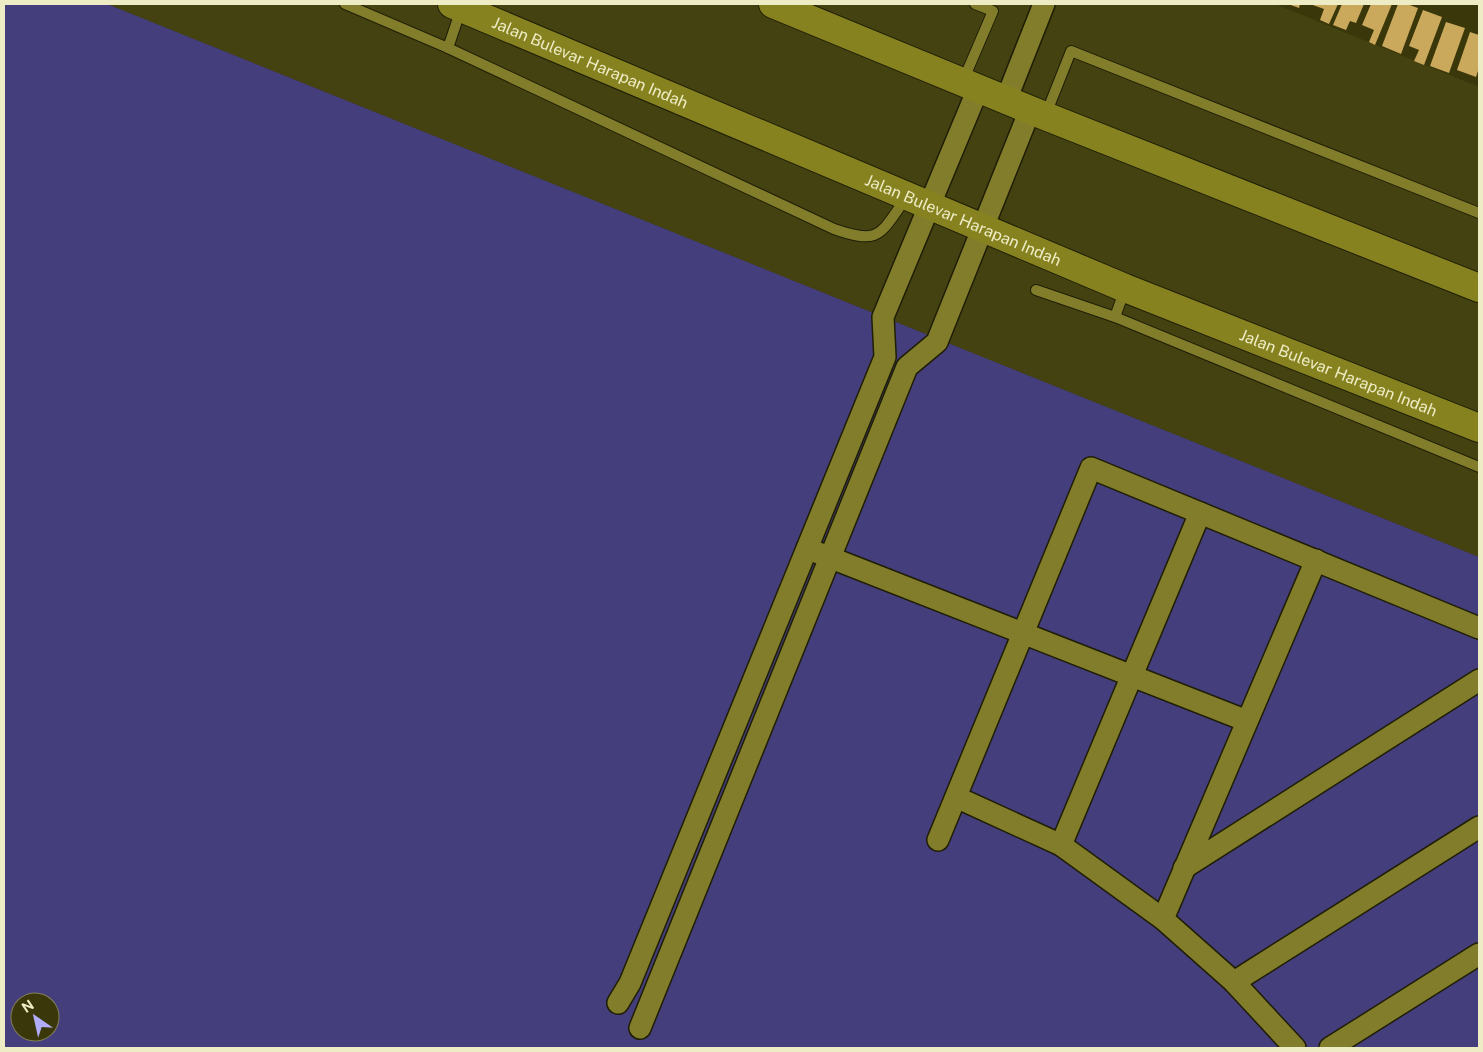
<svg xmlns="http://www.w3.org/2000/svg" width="1483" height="1052" font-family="'Public Sans',sans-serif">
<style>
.built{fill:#454211}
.green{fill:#453e7c;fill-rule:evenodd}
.building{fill:#caa85c}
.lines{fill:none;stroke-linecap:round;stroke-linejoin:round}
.lane-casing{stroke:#1f1e05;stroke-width:12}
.street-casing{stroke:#1f1e05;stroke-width:24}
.secondary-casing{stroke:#1f1e05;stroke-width:30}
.lane{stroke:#827d2b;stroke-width:10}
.street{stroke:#827d2b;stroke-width:21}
.secondary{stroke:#878220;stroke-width:28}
.labels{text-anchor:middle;stroke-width:5;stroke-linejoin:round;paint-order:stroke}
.street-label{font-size:16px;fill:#eeecc5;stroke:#3a370a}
</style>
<rect width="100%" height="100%" fill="#3a370a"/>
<path class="built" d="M107 4H1275L1479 87V557Z"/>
<path class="green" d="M4 4H107L1479 557V1048H4ZM20 1002H50V1032H20Z"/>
<g class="building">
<path d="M1288 4H1300L1299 8Z"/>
<path d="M1310 4H1338L1329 24 1320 20 1324 9Z"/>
<path d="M1342 4H1364L1356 23 1350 21 1346 30 1333 25Z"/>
<path d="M1371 4H1392L1375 45 1369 42 1374 30 1362 25Z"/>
<path d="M1398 4H1407L1418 8 1401 54 1382 46Z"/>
<path d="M1423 10 1442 17 1424 65 1414 61 1419 50 1409 46Z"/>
<path d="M1446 22 1465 28 1449 73 1430 66Z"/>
<path d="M1470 32 1479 35V68L1476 77 1457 70Z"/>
</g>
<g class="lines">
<defs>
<g id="lane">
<path d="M345 4 448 48 834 229C882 246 880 233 907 197"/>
<path d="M448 48 461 9"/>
<path d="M963 81 993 11 975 4"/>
<path d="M1046 114 1071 51 1479 213"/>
<path d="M1125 289 1115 317 1479 467"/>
<path d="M1036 290 1115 317"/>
</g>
<g id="street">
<path d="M1006 100 1044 4"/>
<path d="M816 552 1247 721"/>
<path d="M956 797 1061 845 1163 919 1234 982 1295 1048"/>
<path d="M938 840 1091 468 1479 628"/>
<path d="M1061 845 1200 513"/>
<path d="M1184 868 1479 680"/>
<path d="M1163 919 1316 560"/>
<path d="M1234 982 1479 827"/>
<path d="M618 1003 630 983 885 357 883 317 978 89"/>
<path d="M640 1028 907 367 937 342 1030 110"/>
<path d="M1330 1048 1479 954"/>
</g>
<g id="secondary">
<path id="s1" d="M452 4 1125 288 1479 428"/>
<path d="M773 4 1045 116 1479 288"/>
</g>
</defs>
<use href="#lane" class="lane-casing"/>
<use href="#street" class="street-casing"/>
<use href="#secondary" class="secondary-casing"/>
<use href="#lane" class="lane"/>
<use href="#street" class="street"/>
<use href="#secondary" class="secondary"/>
</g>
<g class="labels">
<g class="street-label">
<text dy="6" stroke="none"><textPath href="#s1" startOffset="150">Jalan Bulevar Harapan Indah</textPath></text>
<text dy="6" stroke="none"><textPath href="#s1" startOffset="555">Jalan Bulevar Harapan Indah</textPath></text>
<text dy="6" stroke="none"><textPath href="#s1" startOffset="960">Jalan Bulevar Harapan Indah</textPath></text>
</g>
</g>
<rect width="1483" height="1052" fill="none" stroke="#eeecc5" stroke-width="10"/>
<g transform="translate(35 1017) rotate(326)"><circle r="24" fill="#3a370a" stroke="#827f55"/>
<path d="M0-4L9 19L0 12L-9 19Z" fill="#b1adfa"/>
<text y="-8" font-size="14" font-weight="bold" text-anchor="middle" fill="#eeecc5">N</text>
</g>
</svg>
